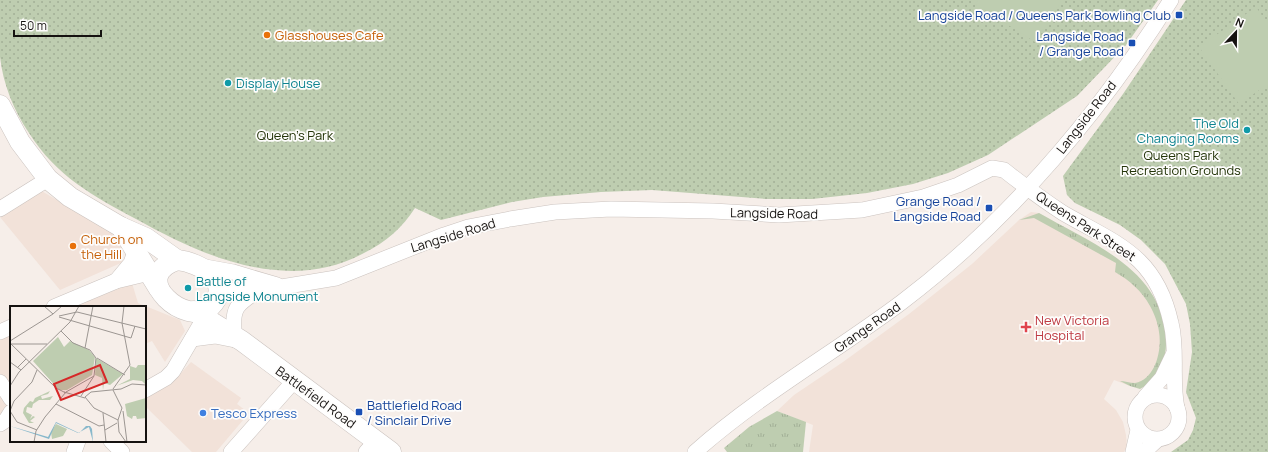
<svg xmlns="http://www.w3.org/2000/svg" width="1268" height="452" font-family="Manrope,sans-serif">
<style>
.built{fill:#f2e2d9}
.grass{fill:url(#grass-tufts)}
.park{fill:url(#park-dots)}
.pitch{fill:#becdb0}
.lines{fill:none;stroke-linecap:round;stroke-linejoin:round}
.minor-casing{stroke:#cbc3bf;stroke-width:16}
.major-casing{stroke:#cbc3bf;stroke-width:21}
.minor{stroke:#fff;stroke-width:15}
.major{stroke:#fff;stroke-width:20}
.transit-dot{fill:#1a4fb4;stroke:#fefdfc;stroke-width:1.5}
.food-dot{fill:#e8710a;stroke:#fefdfc;stroke-width:1.5}
.culture-dot{fill:#0f9aa8;stroke:#fefdfc;stroke-width:1.5}
.health-dot{fill:#e0444e;stroke:#fefdfc;stroke-width:1.5}
.shop-dot{fill:#3f7fe0;stroke:#fefdfc;stroke-width:1.5}
.labels{text-anchor:middle;stroke-width:3.5;stroke-linejoin:round;paint-order:stroke}
.transit-label{font-size:13px;fill:#164399;stroke:#fefdfc;text-anchor:end}
.food-label{font-size:13px;fill:#c56008;stroke:#fefdfc;text-anchor:start}
.culture-label{font-size:13px;fill:#0d838f;stroke:#fefdfc;text-anchor:start}
.street-label{font-size:13px;fill:#151210;stroke:#fefdfc}
.park-label{font-size:13px;fill:#243509;stroke:#fefdfc}
.health-label{font-size:13px;fill:#be3a42;stroke:#fefdfc;text-anchor:start}
.shop-label{font-size:13px;fill:#366cbe;stroke:#fefdfc;text-anchor:start}
.inset-road{fill:none;stroke:#9c9692;stroke-width:1}
.view{fill:#d62828;fill-opacity:0.15;stroke:#d62828;stroke-width:2}
.inset-edge{fill:none;stroke:#151210;stroke-width:2}
</style>
<defs>
<pattern id="grass-tufts" width="24" height="20" patternUnits="userSpaceOnUse"><rect width="24" height="20" fill="#becdb0"/><path d="M3 7l-1-3M5 7V3M7 7l1-3M15 17l-1-3M17 17v-4M19 17l1-3" fill="none" stroke="#a2af96"/></pattern>
<pattern id="park-dots" width="8" height="8" patternUnits="userSpaceOnUse"><rect width="8" height="8" fill="#becdb0"/><path d="M2 2h.1M6 6h.1" fill="none" stroke="#a2af96" stroke-width="1.8" stroke-linecap="round"/></pattern>
</defs>
<rect width="100%" height="100%" fill="#f6eee9"/>
<g class="built">
<path d="M40 190 119 237 123 242V262L60 290 0 217Z"/>
<path d="M1031 212 1039 213 1107 252 1127 267 1154 303 1163 347 1150 378 1130 386 1114 380 1104 399 1116 410 1123 422 1126 435 1127 447 1124 452H809L813 425 777 411 794 395 843 362 909 314 972 264 1019 220Z"/>
<path d="M132 283 138 303 180 320 185 331 165 362 152 341 145 344V307H73Z"/>
<path d="M11 320V422L0 423V325Z"/>
<path d="M191 362 241 398 237 404 249 413 216 452H192L145 406V398L172 383Z"/>
</g>
<g class="grass">
<path d="M1039 213C1093 244 1167 271 1166 345 1166 355 1161 371 1155 380 1152 384 1144 386 1140 389L1130 386 1120 381C1124 381 1130 383 1135 383 1156 379 1162 349 1159 332 1158 323 1154 313 1150 306 1142 291 1129 280 1115 272L1116 263 1034 218 1019 220Z"/>
<path d="M777 411 806 422 803 452H727L724 448 749 427Z"/>
</g>
<g class="park">
<path d="M0 0H1158L1126 45 1077 96 988 155 948 173 913 184 867 193 812 199H766L652 190 601 192 543 197 512 202 441 220 415 208C402 228 386 242 364 253 288 294 204 257 136 219 93 196 56 176 29 133 14 111 3 84 0 57 0 39 0 19 0 0Z"/>
<path d="M1186 0H1268V452H1171L1188 440 1193 430 1196 418 1186 392 1192 352 1190 324 1186 304 1165 264 1141 240 1120 225 1075 203 1067 195 1063 176 1123 94Z"/>
</g>
<g class="pitch">
<path d="M978 0H1062L1035 42 975 4Z"/>
<path d="M1256 7 1268 24V84L1239 104 1199 47Z"/>
</g>
<g class="lines">
<defs>
<g id="minor">
<path d="M0 209 48 179"/>
<path d="M200 266 233 272 277 285"/>
<path d="M116 281 131 263 136 249"/>
<path d="M216 298 233 290 257 291 336 278 444 235 468 227 510 219 555 212 611 209 713 211 779 215 862 210 923 197 958 185 992 168 1004 170C1023 185 1043 200 1063 213 1117 244 1156 255 1171 323 1178 350 1171 380 1177 408"/>
<path d="M54 307 116 281 158 271"/>
<path d="M234 331C232 307 238 304 257 291"/>
<path d="M0 332 11 327"/>
<path d="M192 339 215 336 235 340"/>
<path d="M0 382 11 399"/>
<path d="M145 390 166 378 173 371 210 308"/>
<circle cx="1157" cy="417" r="22"/>
<path d="M1145 397 1162 378 1173 355"/>
<path d="M0 424 6 420 11 412"/>
<path d="M111 441 122 452"/>
<path d="M74 452 78 441"/>
<path d="M231 452 294 381"/>
<path d="M366 452 376 441"/>
<path d="M695 452C759 395 834 353 902 302 1010 220 1099 114 1171 0"/>
<path d="M1133 452 1138 430"/>
<path d="M1144 452 1157 440"/>
</g>
<g id="major">
<path d="M0 105 20 142 48 179 70 197 121 227 146 238 177 260"/>
<path d="M121 227 159 289"/>
<path d="M177 260C200 262 235 283 210 307 188 328 126 278 177 260Z"/>
<path d="M194 311 242 341 391 452"/>
</g>
</defs>
<use href="#minor" class="minor-casing"/>
<use href="#major" class="major-casing"/>
<use href="#minor" class="minor"/>
<use href="#major" class="major"/>
</g>
<g class="transit-dot">
<rect x="1175" y="11" width="8" height="8" rx="2"/>
<rect x="1128" y="39" width="8" height="8" rx="2"/>
<rect x="985" y="204" width="8" height="8" rx="2"/>
<rect x="355" y="408" width="8" height="8" rx="2"/>
</g>
<g class="food-dot">
<circle cx="267" cy="35" r="4"/>
<circle cx="73" cy="246" r="4"/>
</g>
<g class="culture-dot">
<circle cx="228" cy="83" r="4"/>
<circle cx="1247" cy="130" r="4"/>
<circle cx="188" cy="288" r="4"/>
</g>
<path class="health-dot" d="M1024 321h4v4h4v4h-4v4h-4v-4h-4v-4h4z"/>
<circle class="shop-dot" cx="203" cy="413" r="4"/>
<g class="labels">
<g class="transit-label">
<text x="1171" y="20">Langside Road / Queens Park Bowling Club</text>
<text x="1124" y="41">Langside Road<tspan x="1124" dy="15">/ Grange Road</tspan></text>
<text x="981" y="206">Grange Road /<tspan x="981" dy="15">Langside Road</tspan></text>
<text x="367" y="410" text-anchor="start">Battlefield Road<tspan x="367" dy="15">/ Sinclair Drive</tspan></text>
</g>
<g class="food-label">
<text x="275" y="40">Glasshouses Cafe</text>
<text x="81" y="244">Church on<tspan x="81" dy="15">the Hill</tspan></text>
</g>
<g class="culture-label">
<text x="236" y="88">Display House</text>
<text x="1239" y="128" text-anchor="end">The Old<tspan x="1239" dy="15">Changing Rooms</tspan></text>
<text x="196" y="286">Battle of<tspan x="196" dy="15">Langside Monument</tspan></text>
</g>
<g class="street-label">
<text transform="translate(1086 117) rotate(-52)" y="5">Langside Road</text>
<text transform="translate(774 213) rotate(1)" y="5">Langside Road</text>
<text transform="translate(1086 226) rotate(33)" y="5">Queens Park Street</text>
<text transform="translate(453 235) rotate(-17)" y="5">Langside Road</text>
<text transform="translate(867 327) rotate(-35)" y="5">Grange Road</text>
<text transform="translate(316 397) rotate(36)" y="5">Battlefield Road</text>
</g>
<g class="park-label">
<text x="295" y="140">Queen's Park</text>
<text x="1181" y="160">Queens Park<tspan x="1181" dy="15">Recreation Grounds</tspan></text>
</g>
<g class="health-label">
<text x="1035" y="325">New Victoria<tspan x="1035" dy="15">Hospital</tspan></text>
</g>
<g class="shop-label">
<text x="211" y="418">Tesco Express</text>
</g>
</g>
<g transform="translate(10 306)">
<rect width="136" height="136" fill="#f6eee9"/>
<path d="M40 85 38 88 31 90 32 93 43 90 40 94H29L23 98 22 102 17 101 16 106 22 109 20 113 23 110 25 111 20 115 24 117H19L13 107 14 102 20 95 23 96 25 92Z" fill="#becdb0"/>
<path d="M48 31 54 41 60 35 79 44 85 51 82 69 57 84H49L23 55ZM86 52 113 68 100 79 94 77 93 84 92 72 85 69ZM128 59H136V79L132 75 123 74 106 80 120 73V60L126 62ZM46 118 57 123 53 130 42 133 41 126Z" fill="#becdb0"/>
<path d="M136 92V112L127 113 126 110H123L122 113 117 110 115 98Z" fill="#becdb0"/>
<path d="M46 116 69 127 76 120H80L82 123 83 136 79 121 68 127 46 117 39 133 0 120 38 131Z" fill="#87b8cb"/>
<path class="inset-road" d="M34 0 43 8 52 0M49 10 67 6 136 23M49 11 121 32 125 20M51 25 63 37 80 44 86 52 84 70 71 90M0 35 43 8M0 37 46 82 56 87M1 38H37M75 42 83 0M87 52 115 69M0 56 11 64M7 62 16 53M0 80 9 66 60 16 69 0M103 83 120 59 112 17 114 0M103 84 112 102 108 114M54 86 75 92M56 86 84 70M75 91 81 86 111 83 122 78 136 79M75 91 84 102 108 114 109 126 116 136M46 98 89 120 94 119M113 105 117 136M93 107 96 136M27 124 7 116 0 105 4 95 22 76 27 64M95 124 107 117M24 136 26 125 35 111 56 86"/>
<path class="view" d="M90 59 97 76 51 94 44 78Z"/>
<rect width="136" height="136" class="inset-edge"/>
</g>
<g transform="translate(1236 32) rotate(22)" stroke="#fefdfc" stroke-width="3" paint-order="stroke">
<path d="M0-3L7 15L0 10L-7 15Z" fill="#151210"/>
<text y="-6" font-size="11" font-weight="bold" text-anchor="middle" fill="#151210">N</text>
</g>
<path d="M14 30v6h87v-6" fill="none" stroke="#151210" stroke-width="2"/>
<text x="20" y="30" font-size="12" fill="#151210" stroke="#fefdfc" stroke-width="3" paint-order="stroke">50 m</text>
</svg>
